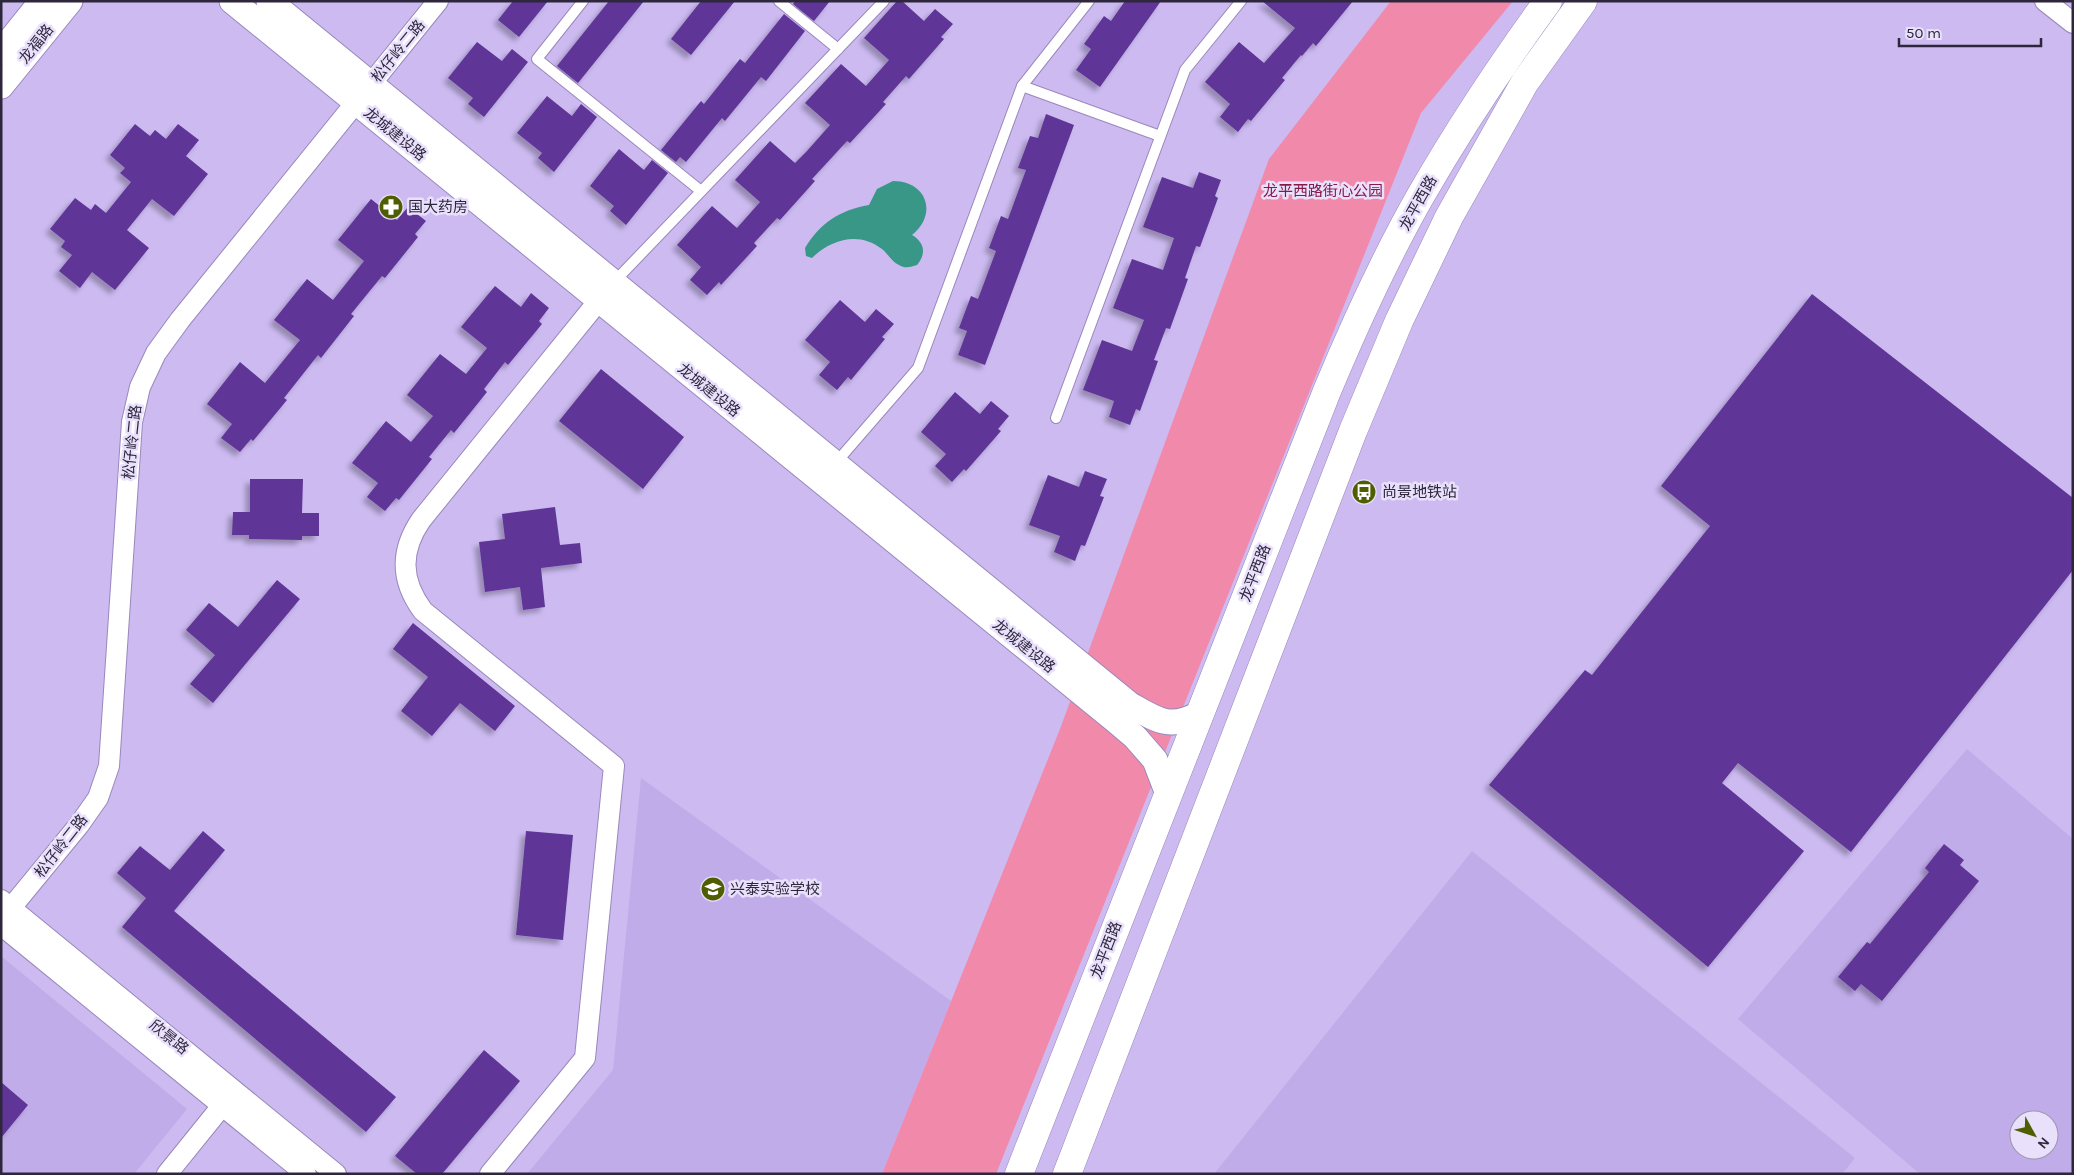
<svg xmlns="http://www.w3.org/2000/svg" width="2074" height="1175" font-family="Karla,'Noto Sans SC',sans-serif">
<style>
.built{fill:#c1acea;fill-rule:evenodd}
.green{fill:#f189ab}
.water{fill:#389787}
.building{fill:#5f3597;filter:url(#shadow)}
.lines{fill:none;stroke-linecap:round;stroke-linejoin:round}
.service-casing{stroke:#9988bc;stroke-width:12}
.minor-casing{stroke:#9988bc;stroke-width:22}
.tertiary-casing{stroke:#9988bc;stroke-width:27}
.primary-casing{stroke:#9988bc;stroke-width:29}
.service{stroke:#fff;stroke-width:10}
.minor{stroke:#fff;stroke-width:20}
.tertiary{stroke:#fff;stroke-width:25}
.primary{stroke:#fff;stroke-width:28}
.labels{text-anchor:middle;stroke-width:5;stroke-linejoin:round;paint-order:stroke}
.street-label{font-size:15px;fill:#2e273c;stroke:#e9e0fc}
.park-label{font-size:15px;fill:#851a49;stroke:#e9e0fc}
.poi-label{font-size:15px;fill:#2e273c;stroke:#e9e0fc;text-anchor:start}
</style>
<defs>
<filter id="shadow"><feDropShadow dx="-4.5" dy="4.5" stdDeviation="2.5" flood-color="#0004"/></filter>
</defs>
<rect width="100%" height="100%" fill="#ccbaf1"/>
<g class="built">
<path d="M1967 749 2073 839V1174H1920L1738 1019ZM2019 1120H2049V1150H2019Z"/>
<path d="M641 778 951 1001 882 1174H527L613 1070Z"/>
<path d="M1472 851 1855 1158 1842 1174H1214Z"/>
<path d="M1 956 187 1109 134 1174H1Z"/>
</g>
<path class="green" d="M1391 1H1513L1421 113 996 1174H882L1060 729 1269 159Z"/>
<path class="water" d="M893 181C927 181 938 214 912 235 924 242 927 253 917 265 911 267 905 269 899 265 892 262 888 254 882 249 859 231 831 239 812 258L806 256 805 248C820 223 840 210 869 205L877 189Z"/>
<g class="building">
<path d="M513 1H548L519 37 498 20Z"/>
<path d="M609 1H644L578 83 557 66Z"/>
<path d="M701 1H735L691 55 671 39Z"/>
<path d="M795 1H830L814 21 793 4Z"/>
<path d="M897 1H902L924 21 935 9 953 24 941 37 944 39 909 79 906 76 883 102 886 104 850 143 847 141 836 153 812 179 815 181 780 220 777 218 754 243 757 246 721 285 719 282 707 295 690 280 701 267 677 245 712 206 737 228 760 202 735 180 770 141 795 163 807 151 830 125 805 103 841 64 866 86 889 60 864 38Z"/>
<path d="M1125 1H1161L1100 87 1076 70 1091 49 1084 44 1104 16 1111 21Z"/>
<path d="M1262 1H1353L1316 46 1313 43 1302 56 1301 55 1282 78 1285 80 1251 121 1248 119 1238 132 1220 117 1230 104 1205 82 1239 42 1264 63 1295 28Z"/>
<path d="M784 14 805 31 766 81 761 77 725 121 722 118 686 162 680 157 676 162 661 150 701 101 704 104 740 59 745 63Z"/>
<path d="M477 42 502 61 512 49 528 62 484 117 468 104 473 98 448 78Z"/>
<path d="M547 96 572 116 581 104 597 117 554 172 538 158 542 153 517 133Z"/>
<path d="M1046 114 1074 125 985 365 958 355 967 331 959 328 971 296 978 299 996 251 989 248 1001 216 1008 219 1026 170 1018 168 1030 136 1038 138Z"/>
<path d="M135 124 150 136 155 130 166 139 178 124 199 140 186 156 208 174 174 216 152 199 127 230 149 248 115 290 92 272 80 288 59 271 72 255 61 247 65 241 50 229 75 198 91 210 95 204 106 213 131 182 120 173 125 168 110 155Z"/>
<path d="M619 149 644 170 652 160 668 173 626 225 610 211 614 206 590 186Z"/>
<path d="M1199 172 1221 180 1215 196 1218 198 1200 247 1196 246 1185 278 1188 279 1170 329 1166 328 1154 360 1158 361 1140 411 1136 409 1130 425 1109 417 1114 401 1083 390 1102 340 1132 351 1144 320 1113 308 1132 259 1163 270 1174 238 1143 227 1162 177 1193 188Z"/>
<path d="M371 199 397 220 408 207 426 221 415 234 418 237 385 278 382 276 351 314 354 316 321 358 318 355 284 398 287 400 253 441 251 439 240 452 221 438 232 424 207 404 240 362 265 383 300 340 274 320 307 279 333 300 364 261 338 240Z"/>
<path d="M495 286 521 307 531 293 549 308 539 321 542 324 508 365 505 362 484 389 487 392 454 433 451 430 429 457 432 459 399 500 396 498 385 511 367 497 378 483 352 463 386 421 411 442 433 416 407 395 440 354 466 374 487 348 461 327Z"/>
<path d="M1812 294 2073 498V570L1851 852 1738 763 1722 783 1804 851 1708 967 1489 785 1585 670 1592 675 1710 526 1661 486Z"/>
<path d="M840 300 865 322 876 309 894 324 882 337 885 339 851 380 848 377 837 390 819 375 830 362 805 340Z"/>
<path d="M601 369 684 437 643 489 559 421Z"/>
<path d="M955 392 980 414 991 401 1009 416 998 429 1001 431 966 471 964 469 952 482 935 466 946 454 921 432Z"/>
<path d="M1085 471 1107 479 1100 496 1104 497 1085 546 1081 545 1075 561 1054 552 1060 536 1029 525 1048 475 1079 487Z"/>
<path d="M250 479H303L302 513H319V536H302V540L249 539V535H232L233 512H250Z"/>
<path d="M555 507 560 545 580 543 582 563 541 568 545 607 523 610 520 587 485 592 479 542 505 539 502 514Z"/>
<path d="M277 580 300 599 213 703 190 684 215 655 186 630 209 603 238 627Z"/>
<path d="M413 623 515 706 495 731 460 703 432 736 401 711 428 677 393 649Z"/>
<path d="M203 831 225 850 174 911 396 1097 366 1132 122 927 146 898 117 873 140 846 170 870Z"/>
<path d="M526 831 573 835 563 940 516 935Z"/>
<path d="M1944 844 1964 860 1960 865 1979 881 1882 1001 1861 984 1855 991 1838 977 1867 942 1870 944 1929 872 1925 868Z"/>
<path d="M484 1050 520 1081 442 1174H417L395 1156Z"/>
<path d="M1 1082 28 1105 1 1138Z"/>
</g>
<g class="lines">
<defs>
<g id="service">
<path d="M583 1 537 59 701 191"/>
<path d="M779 1 838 49"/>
<path d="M1022 86 1160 136"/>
<path d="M614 282 884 1"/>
<path d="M1056 418 1185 70 1241 1"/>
<path d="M834 465 918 368 1022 86 1089 1"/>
</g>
<g id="minor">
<path d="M2045 1 2073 23"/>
<path d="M1 900 336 1174"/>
<path d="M1 920 79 825 98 798 109 766 132 422 140 387 156 353 180 320 438 1"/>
<path d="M1 925 306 1174"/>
<path d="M167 1174 230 1096"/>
<path d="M490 1174 585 1058 614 766 423 611C400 580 400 551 421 520L609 288"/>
</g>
<g id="tertiary">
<path d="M232 1 1115 720 1135 737 1155 760 1168 794"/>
<path d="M269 1 1129 704C1157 720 1169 730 1199 714"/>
<path d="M1 52 42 1"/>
<path d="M1 86 70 1"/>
</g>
<g id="primary">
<path d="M1019 1174 1327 391C1355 324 1385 258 1421 195 1459 129 1502 64 1548 1"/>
<path d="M1067 1174 1353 431 1399 321 1449 217 1525 82 1583 1"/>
</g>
</defs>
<use href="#service" class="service-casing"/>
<use href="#minor" class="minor-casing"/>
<use href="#tertiary" class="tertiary-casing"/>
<use href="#primary" class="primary-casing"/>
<use href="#service" class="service"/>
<use href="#minor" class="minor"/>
<use href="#tertiary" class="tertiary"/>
<use href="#primary" class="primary"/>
</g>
<defs>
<symbol id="pharmacy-disc" viewBox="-11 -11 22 22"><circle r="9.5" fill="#4f5e00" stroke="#e9e0fc"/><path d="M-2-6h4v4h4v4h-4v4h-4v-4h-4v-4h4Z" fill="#fff"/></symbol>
<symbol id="bus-disc" viewBox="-11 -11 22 22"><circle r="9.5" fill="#4f5e00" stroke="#e9e0fc"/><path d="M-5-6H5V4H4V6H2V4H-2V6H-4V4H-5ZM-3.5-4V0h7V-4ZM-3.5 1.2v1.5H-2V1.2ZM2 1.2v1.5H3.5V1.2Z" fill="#fff"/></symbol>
<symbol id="school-disc" viewBox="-11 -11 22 22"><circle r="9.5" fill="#4f5e00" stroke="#e9e0fc"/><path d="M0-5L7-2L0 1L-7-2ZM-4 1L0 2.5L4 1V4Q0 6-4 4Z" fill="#fff"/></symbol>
</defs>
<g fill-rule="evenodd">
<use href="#pharmacy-disc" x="377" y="193" width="28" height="28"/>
<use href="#bus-disc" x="1350" y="478" width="28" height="28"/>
<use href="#school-disc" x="699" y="875" width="28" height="28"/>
</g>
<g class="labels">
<g class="street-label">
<text transform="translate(36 44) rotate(-51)" y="5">龙福路</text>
<text transform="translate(398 51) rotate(-51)" y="5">松仔岭二路</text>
<text transform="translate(395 134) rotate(39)" y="5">龙城建设路</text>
<text transform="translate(1418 203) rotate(-61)" y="5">龙平西路</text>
<text transform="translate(709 390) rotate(39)" y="5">龙城建设路</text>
<text transform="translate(132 442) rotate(-84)" y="5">松仔岭二路</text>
<text transform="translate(1255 573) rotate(-69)" y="5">龙平西路</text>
<text transform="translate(1024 646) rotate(39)" y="5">龙城建设路</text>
<text transform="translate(61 846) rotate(-52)" y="5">松仔岭二路</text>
<text transform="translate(1106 950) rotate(-69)" y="5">龙平西路</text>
<text transform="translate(169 1037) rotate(39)" y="5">欣景路</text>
</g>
<g class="park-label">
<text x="1323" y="196">龙平西路街心公园</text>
</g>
<g class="poi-label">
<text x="408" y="212">国大药房</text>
<text x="1382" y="497">尚景地铁站</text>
<text x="730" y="894">兴泰实验学校</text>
</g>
</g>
<rect width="2074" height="1175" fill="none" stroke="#2e273c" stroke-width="5"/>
<g transform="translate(2034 1135) rotate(130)"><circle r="24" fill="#e9e0fc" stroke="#9e96af"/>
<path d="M0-4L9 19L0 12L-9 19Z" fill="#4f5e00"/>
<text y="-8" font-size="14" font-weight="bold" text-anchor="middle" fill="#2e273c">N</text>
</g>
<path d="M1899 38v8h142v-8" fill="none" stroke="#2e273c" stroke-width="2.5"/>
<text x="1906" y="38" font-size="15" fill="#2e273c" stroke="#e9e0fc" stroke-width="4" paint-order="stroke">50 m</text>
</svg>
